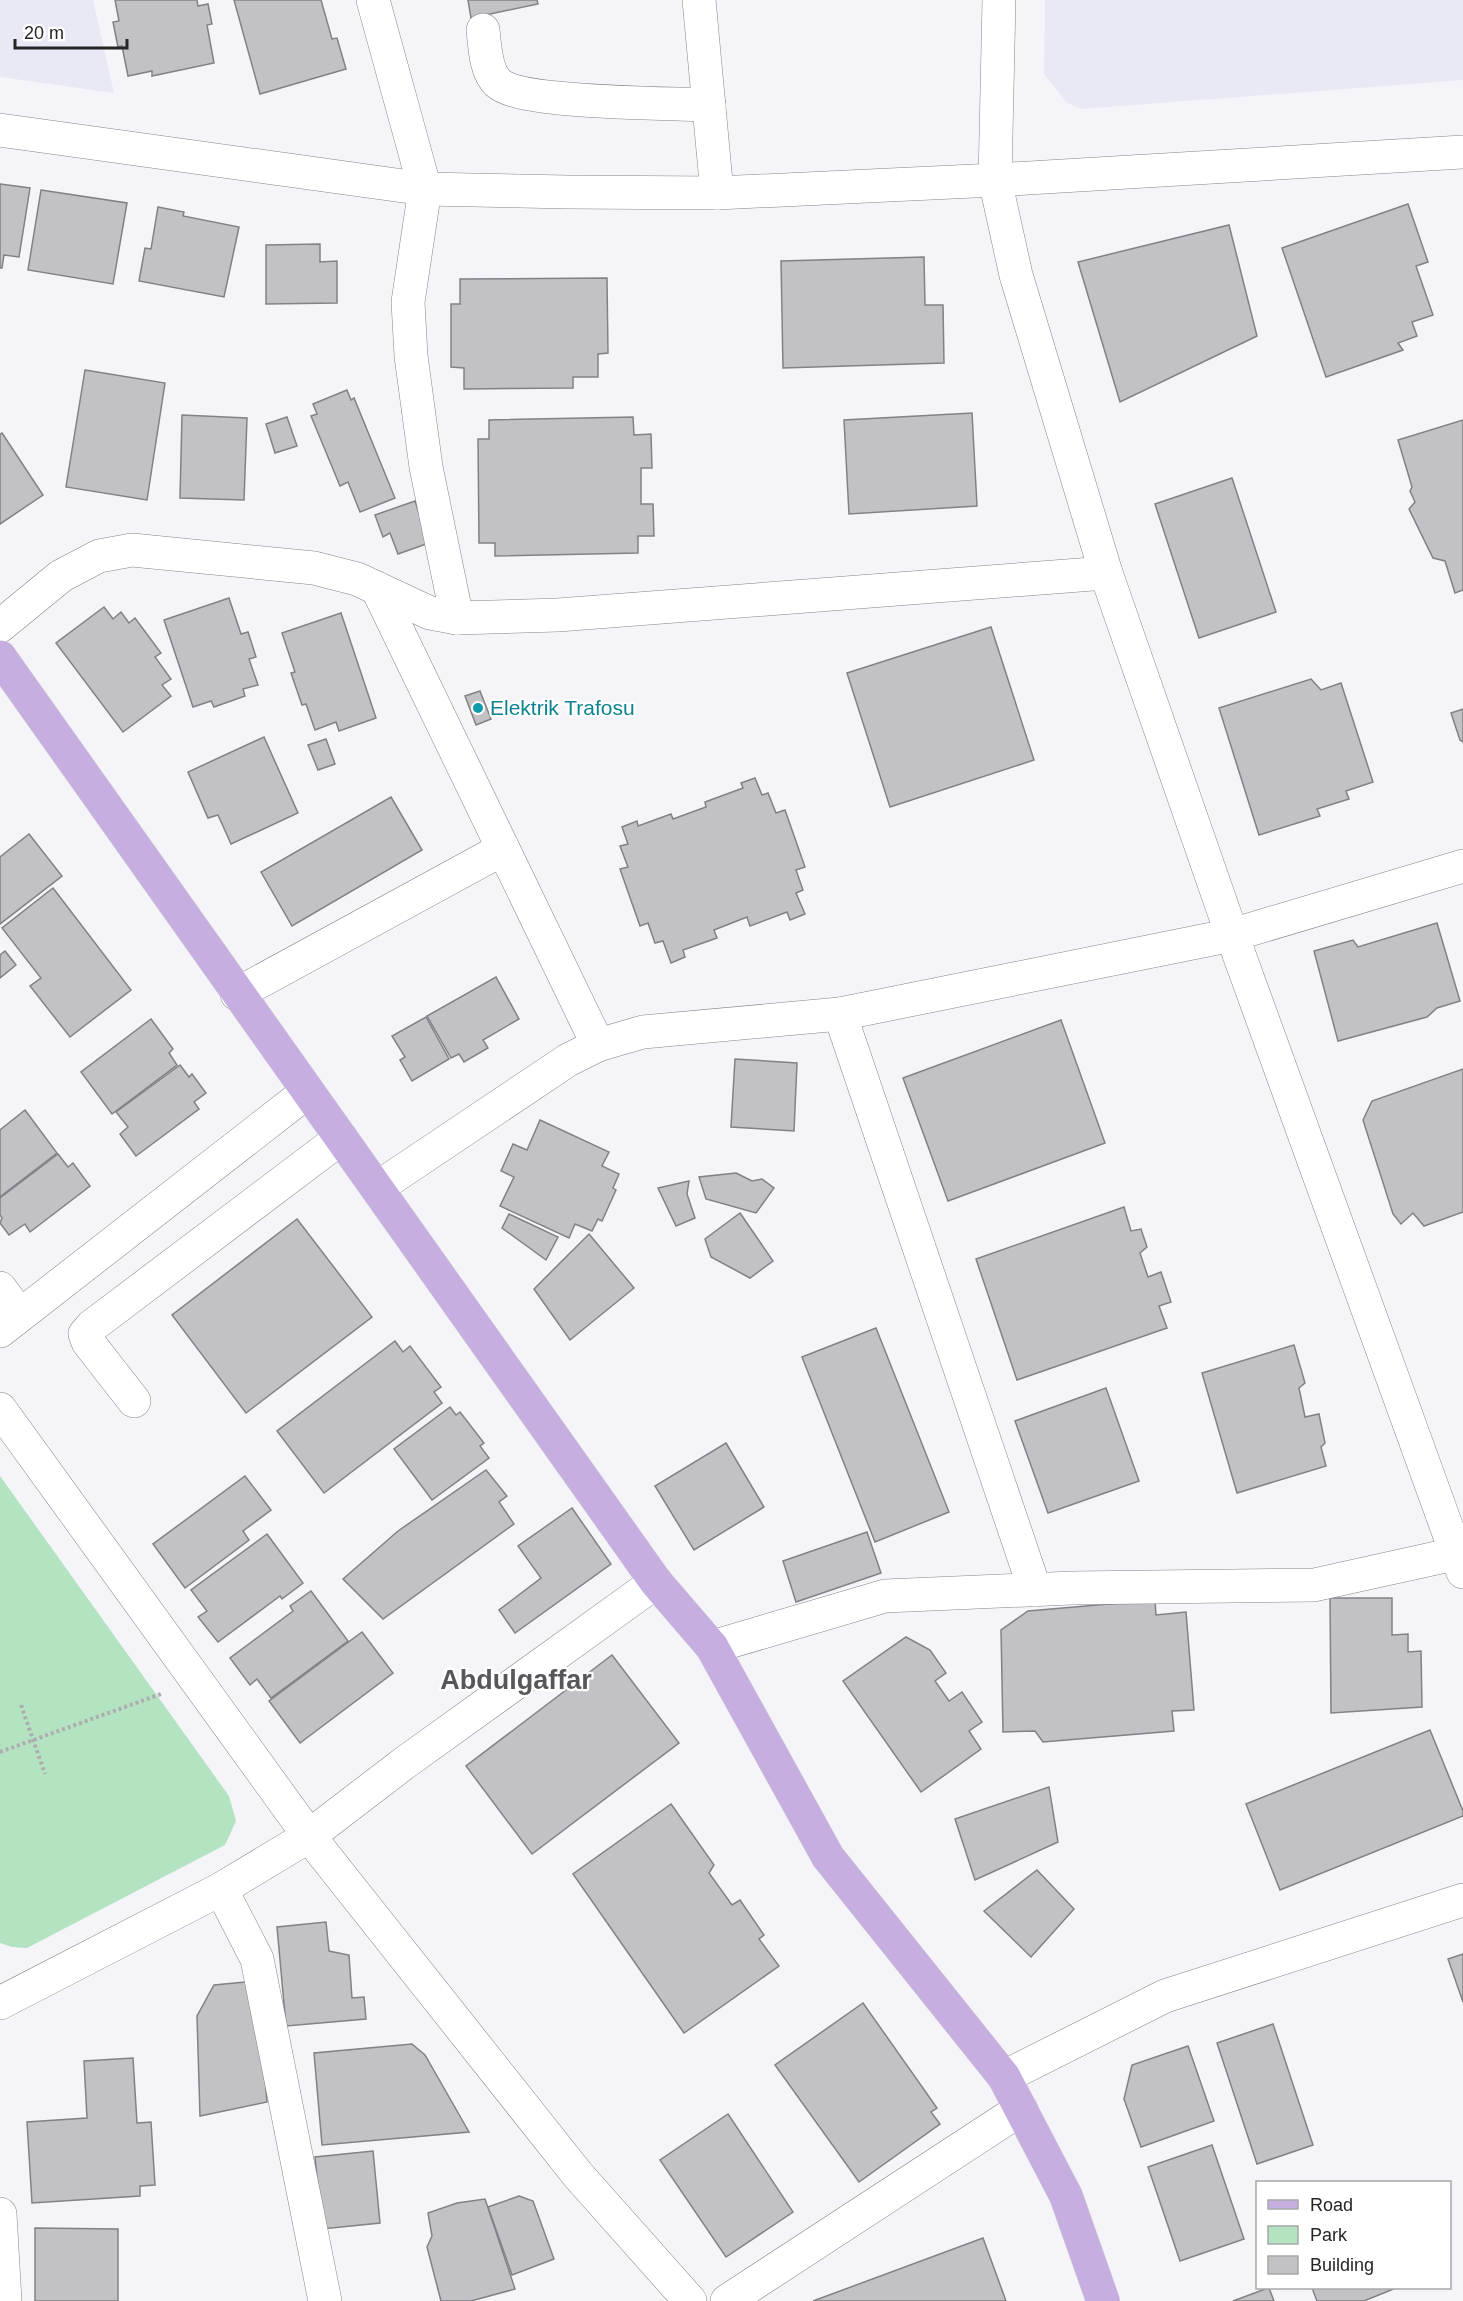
<svg xmlns="http://www.w3.org/2000/svg" width="1463" height="2301" font-family="Arial,sans-serif">
<style>
.built{fill:#e9e9f5}
.green{fill:#b4e3c2}
.building{fill:#c2c2c6;stroke:#818186;stroke-width:1.5}
.lines{fill:none;stroke-linecap:round;stroke-linejoin:round}
.minor-casing{stroke:#848589;stroke-width:34}
.major-casing{stroke:#d3d3d4;stroke-width:34}
.path{stroke:#adadb0;stroke-width:4;stroke-dasharray:3 3;stroke-linecap:butt}
.minor{stroke:#fff;stroke-width:33}
.major{stroke:#c6afe0;stroke-width:33}
.culture-dot{fill:#0f9aa8;stroke:#fff;stroke-width:2}
.labels{text-anchor:middle;stroke-width:4.5;stroke-linejoin:round;paint-order:stroke}
.culture-label{font-size:21px;fill:#0d838f;stroke:#fff;text-anchor:start}
.district-label{font-size:27px;font-weight:bold;fill:#57575b;stroke:#fff}
</style>
<rect width="100%" height="100%" fill="#f5f5f9"/>
<g class="built">
<path d="M0 0H93L114 93 0 77Z"/>
<path d="M1045 0H1463V80L1082 109 1067 103 1044 74Z"/>
</g>
<path class="green" d="M0 1476 229 1796 236 1821 225 1845 27 1948 12 1947 0 1943Z"/>
<g class="building">
<path d="M115 0H197L198 6 208 4 212 24 207 25 214 63 152 76V71L128 76 122 46 118 47 113 22 119 21Z"/>
<path d="M234 0H321L332 39 337 38 346 69 260 94Z"/>
<path d="M468 0H537L538 4 471 18Z"/>
<path d="M0 184 30 188 19 257 4 255 2 268H0Z"/>
<path d="M41 190 127 203 113 284 28 270Z"/>
<path d="M1408 204 1428 262 1416 266 1433 315 1412 322 1417 336 1398 343 1403 350 1326 377 1282 248Z"/>
<path d="M158 207 184 212 183 216 239 227 224 297 139 281 145 248 151 249Z"/>
<path d="M1229 225 1257 336 1120 402 1078 262Z"/>
<path d="M320 244V262L337 261V303L266 304V245Z"/>
<path d="M924 257 925 305H943L944 363 783 368 781 261Z"/>
<path d="M607 278 608 353 598 354V377H573V388L464 389V368L451 367V304H460V279Z"/>
<path d="M85 370 165 383 147 500 66 487Z"/>
<path d="M347 390 351 400 354 398 395 498 360 512 348 482 340 486 311 416 317 414 313 404Z"/>
<path d="M972 413 977 506 849 514 844 420Z"/>
<path d="M182 415 247 418 244 500 180 498Z"/>
<path d="M287 417 297 446 275 453 266 424Z"/>
<path d="M633 417 634 435 651 434 652 468H641V504H653L654 536H638V553L495 556V543H479L478 439H489V420Z"/>
<path d="M1463 420V590L1455 593 1445 561 1433 558 1409 509 1415 502 1410 491 1412 487 1398 440Z"/>
<path d="M2 433 43 495 0 524V434Z"/>
<path d="M1232 478 1276 612 1199 638 1155 504Z"/>
<path d="M415 501 429 543 398 554 390 533 383 537 375 515Z"/>
<path d="M229 598 241 634 248 632 256 657 249 659 258 685 243 689 245 696 214 707 211 701 193 707 164 620Z"/>
<path d="M104 607 113 619 121 612 129 623 135 618 161 653 155 657 171 679 162 685 171 696 123 732 56 643Z"/>
<path d="M341 613 376 718 339 731 336 722 315 730 306 704 302 705 291 673 295 672 282 633Z"/>
<path d="M991 627 1034 760 890 807 847 673Z"/>
<path d="M1311 679 1321 690 1341 683 1373 782 1346 791 1349 799 1317 809 1320 816 1259 835 1219 708Z"/>
<path d="M480 691 491 719 476 725 465 696Z"/>
<path d="M1463 709V742L1460 740 1451 713Z"/>
<path d="M264 737 298 813 231 844 218 815 208 818 188 772Z"/>
<path d="M326 739 335 764 318 770 308 745Z"/>
<path d="M755 778 762 795 768 793 776 813 785 810 805 867 796 870 803 890 796 893 805 914 790 920 787 912 750 926 747 917 714 930 717 938 683 950 685 957 671 963 663 941 655 943 648 923 640 926 620 869 628 867 620 846 628 844 622 827 637 821 638 826 671 814 673 819 706 807 705 802 743 788 741 783Z"/>
<path d="M391 797 422 850 292 926 261 872Z"/>
<path d="M29 834 62 876 0 924V857Z"/>
<path d="M53 888 131 990 70 1037 30 986 41 978 2 928Z"/>
<path d="M1437 923 1460 1001 1437 1008 1427 1017 1338 1041 1314 951 1353 940 1358 947Z"/>
<path d="M5 951 16 965 0 978V955Z"/>
<path d="M496 977 519 1019 483 1040 488 1048 464 1062 459 1054 451 1058 427 1016Z"/>
<path d="M426 1017 449 1059 412 1081 400 1060 405 1057 392 1036Z"/>
<path d="M151 1019 173 1049 169 1053 177 1065 112 1114 81 1072Z"/>
<path d="M1061 1020 1105 1143 948 1201 903 1078Z"/>
<path d="M735 1059 797 1063 794 1131 731 1127Z"/>
<path d="M180 1065 189 1077 192 1074 206 1093 194 1102 199 1109 136 1156 120 1134 128 1127 116 1112Z"/>
<path d="M1463 1069V1212L1424 1226 1413 1213 1401 1224 1393 1214 1363 1120 1372 1101Z"/>
<path d="M25 1110 57 1153 0 1197V1130Z"/>
<path d="M540 1120 609 1152 602 1166 619 1174 613 1188 616 1190 602 1221 598 1219 592 1231 575 1224 569 1238 500 1206 514 1177 501 1171 513 1144 527 1150Z"/>
<path d="M58 1154 68 1167 73 1163 90 1186 30 1232 25 1224 9 1235 0 1223 2 1218 0 1215V1198Z"/>
<path d="M736 1173 752 1181 762 1179 774 1188 756 1213 706 1199 699 1177Z"/>
<path d="M689 1181 687 1194 695 1218 676 1226 658 1188Z"/>
<path d="M1124 1207 1131 1231 1141 1229 1147 1247 1140 1253 1148 1277 1161 1272 1171 1302 1159 1306 1167 1328 1017 1380 976 1259Z"/>
<path d="M740 1213 773 1261 750 1278 711 1257 705 1239Z"/>
<path d="M509 1214 558 1237 546 1260 502 1228Z"/>
<path d="M297 1219 372 1317 246 1413 172 1315Z"/>
<path d="M589 1234 634 1288 570 1340 534 1289Z"/>
<path d="M876 1328 949 1512 875 1542 802 1357Z"/>
<path d="M395 1341 403 1352 410 1346 441 1387 434 1392 442 1403 324 1493 277 1431Z"/>
<path d="M1294 1345 1305 1383 1299 1388 1305 1417 1319 1414 1325 1443 1321 1447 1326 1466 1237 1493 1202 1373Z"/>
<path d="M1106 1388 1139 1481 1048 1513 1015 1421Z"/>
<path d="M450 1407 456 1415 460 1412 484 1443 480 1446 489 1458 432 1500 394 1449Z"/>
<path d="M726 1443 764 1507 694 1550 655 1486Z"/>
<path d="M486 1470 507 1496 499 1502 514 1524 383 1619 343 1579 398 1531Z"/>
<path d="M245 1476 271 1510 243 1531 249 1540 185 1588 153 1544Z"/>
<path d="M572 1508 611 1564 515 1633 499 1610 541 1578 518 1546Z"/>
<path d="M867 1532 881 1573 796 1602 783 1561Z"/>
<path d="M267 1534 303 1583 282 1599 280 1596 218 1642 198 1617 207 1611 191 1590Z"/>
<path d="M311 1591 348 1641 271 1698 257 1679 250 1685 230 1658 293 1611 290 1606Z"/>
<path d="M1330 1598H1392V1635L1408 1634V1652L1421 1651 1422 1707 1331 1713Z"/>
<path d="M1155 1600 1156 1615 1186 1612 1194 1710 1172 1711 1174 1731 1043 1742 1035 1731 1003 1732 1001 1630 1028 1611Z"/>
<path d="M362 1632 393 1673 300 1743 269 1701Z"/>
<path d="M906 1637 930 1650 946 1673 935 1681 949 1701 962 1692 982 1722 969 1731 981 1749 921 1792 843 1681Z"/>
<path d="M612 1655 679 1743 532 1854 466 1766Z"/>
<path d="M1430 1730 1463 1811V1816L1280 1890 1246 1804Z"/>
<path d="M1049 1787 1058 1842 975 1880 955 1819Z"/>
<path d="M671 1804 714 1865 709 1873 732 1905 740 1900 764 1935 759 1939 779 1966 684 2033 573 1874Z"/>
<path d="M1037 1870 1074 1909 1031 1957 984 1911Z"/>
<path d="M326 1922 329 1951 349 1955 352 1998 364 1997 366 2019 286 2026 277 1927Z"/>
<path d="M1463 1954V2002L1448 1959Z"/>
<path d="M257 1981 267 2102 200 2116 197 2016 214 1985Z"/>
<path d="M863 2003 937 2108 931 2112 940 2124 859 2182 775 2065Z"/>
<path d="M1273 2024 1313 2145 1257 2164 1217 2043Z"/>
<path d="M412 2044 425 2055 469 2132 322 2145 314 2053Z"/>
<path d="M1188 2046 1214 2121 1141 2147 1124 2099 1132 2065Z"/>
<path d="M133 2058 137 2123 151 2122 155 2185 140 2186V2196L32 2203 27 2122 87 2118 84 2061Z"/>
<path d="M728 2114 793 2212 726 2257 660 2160Z"/>
<path d="M1212 2145 1244 2239 1180 2261 1148 2167Z"/>
<path d="M373 2151 380 2223 322 2229 315 2157Z"/>
<path d="M519 2196 533 2201 554 2259 512 2275 488 2207Z"/>
<path d="M485 2199 515 2289 471 2301H441L427 2247 432 2236 428 2213 457 2203Z"/>
<path d="M35 2228 118 2229V2301H35Z"/>
<path d="M983 2238 1006 2301H813Z"/>
<path d="M1269 2288 1274 2301H1233L1268 2288Z"/>
<path d="M1312 2288H1396L1364 2301H1317Z"/>
</g>
<g class="lines">
<defs>
<g id="minor">
<path d="M373 0 425 189 408 302 411 356 426 467 457 618"/>
<path d="M699 0 717 193"/>
<path d="M999 0 995 180 1016 275 1106 573 1232 935 1463 1572"/>
<path d="M483 30C485 46 485 71 498 83 521 104 671 103 709 105"/>
<path d="M0 130 425 189 567 192 717 193 995 180 1463 152"/>
<path d="M377 588 598 1045"/>
<path d="M0 626 61 576 99 556 132 550 314 568 357 579 430 613 457 618 558 615 1106 573"/>
<path d="M237 994 503 849"/>
<path d="M840 1014 1035 1590"/>
<path d="M377 1188 568 1060 598 1045 643 1032 840 1014 1232 935 1463 866"/>
<path d="M0 1288 20 1315"/>
<path d="M0 1331 307 1092"/>
<path d="M134 1401 88 1342 85 1334 92 1326 341 1138"/>
<path d="M0 1409 309 1836 578 2175 690 2301"/>
<path d="M712 1647 885 1596 1072 1588 1314 1585 1463 1552"/>
<path d="M221 1889 257 1959 325 2301"/>
<path d="M0 2003 221 1889 309 1836 403 1764 656 1582"/>
<path d="M1004 2077 1165 1996 1463 1900"/>
<path d="M0 2214 5 2301"/>
<path d="M727 2301 1021 2109"/>
</g>
<path id="major" d="M0 657 656 1582 712 1647 828 1857 1004 2077 1066 2196 1103 2301"/>
</defs>
<use href="#minor" class="minor-casing"/>
<use href="#major" class="major-casing"/>
<g class="path">
<path d="M21 1705 45 1774"/>
<path d="M0 1752 161 1694"/>
</g>
<use href="#minor" class="minor"/>
<use href="#major" class="major"/>
</g>
<circle class="culture-dot" cx="478" cy="708" r="6"/>
<g class="labels">
<g class="culture-label">
<text x="490" y="715">Elektrik Trafosu</text>
</g>
<g class="district-label">
<text x="516" y="1689">Abdulgaffar</text>
</g>
</g>
<rect x="1256" y="2181" width="195" height="108" fill="#ffffff" stroke="#a8a8a8" stroke-width="1.5"/>
<rect x="1268" y="2200" width="30" height="9" fill="#c6afe0" stroke="#a8a8a8" stroke-width="1.5"/>
<text x="1310" y="2211" font-size="18" fill="#252526">Road</text>
<rect x="1268" y="2226" width="30" height="18" fill="#b4e3c2" stroke="#a8a8a8" stroke-width="1.5"/>
<text x="1310" y="2241" font-size="18" fill="#252526">Park</text>
<rect x="1268" y="2256" width="30" height="18" fill="#c2c2c6" stroke="#a8a8a8" stroke-width="1.5"/>
<text x="1310" y="2271" font-size="18" fill="#252526">Building</text>
<path d="M15 39v9h112v-9" fill="none" stroke="#252526" stroke-width="3"/>
<text x="24" y="39" font-size="18" fill="#252526" stroke="#ffffff" stroke-width="4.5" paint-order="stroke">20 m</text>
</svg>
